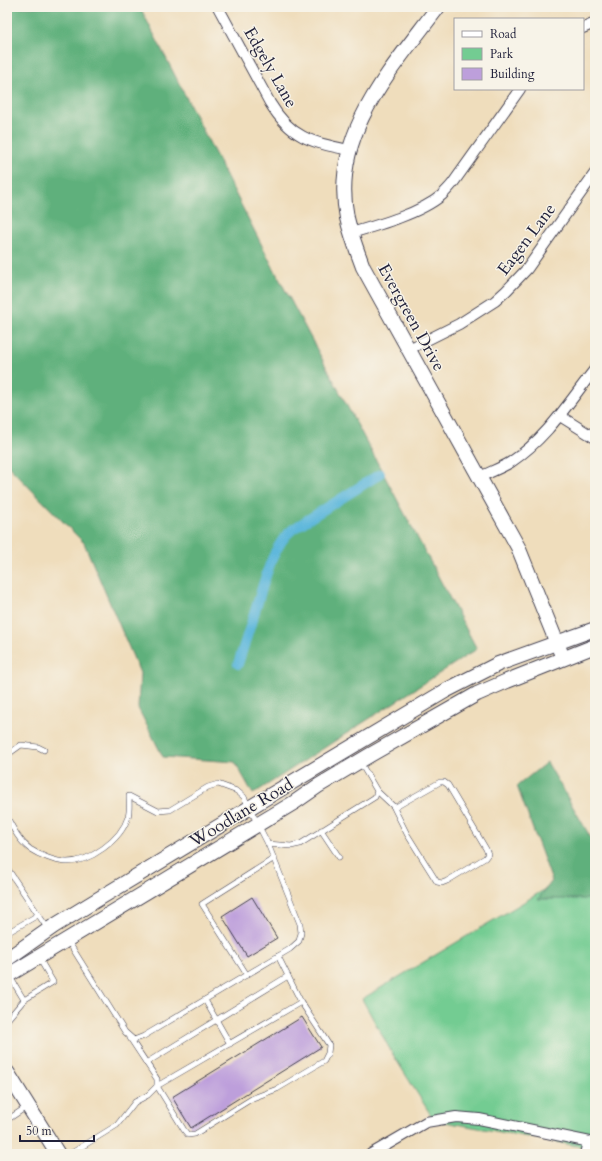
<svg xmlns="http://www.w3.org/2000/svg" width="602" height="1161" font-family="Cardo,serif">
<style>
.green{fill:#73cc92;stroke:#4a7766}
.forest{fill:#5eb07c;stroke:#40695c}
.lines{fill:none;stroke-linecap:round;stroke-linejoin:round}
.canal{stroke:#5eb8dc;stroke-width:10}
.building{fill:#bd9fdb}
.lane-casing{stroke:#413e4e;stroke-width:6}
.street-casing{stroke:#413e4e;stroke-width:12}
.secondary-casing{stroke:#413e4e;stroke-width:16}
.lane{stroke:#fff;stroke-width:5}
.street{stroke:#fff;stroke-width:10}
.secondary{stroke:#fff;stroke-width:14}
.labels{text-anchor:middle;stroke-width:3;stroke-linejoin:round;paint-order:stroke}
.street-label{font-size:17px;fill:#22223b;stroke:#f7f3e8}
</style>
<rect width="100%" height="100%" fill="#f7f3e8"/>
<filter id="ink" filterUnits="userSpaceOnUse"><feTurbulence type="fractalNoise" baseFrequency=".025" numOctaves="2"/><feDisplacementMap in="SourceGraphic" scale="8" xChannelSelector="R" yChannelSelector="G"/><feConvolveMatrix kernelMatrix="1 2 1 2 8 2 1 2 1" color-interpolation-filters="sRGB"/></filter>
<filter id="wash" filterUnits="userSpaceOnUse"><feTurbulence type="fractalNoise" baseFrequency=".012" numOctaves="4" result="noise"/><feDisplacementMap in="SourceGraphic" scale="16" xChannelSelector="R" yChannelSelector="G"/><feGaussianBlur stdDeviation="0.9" result="paint"/><feColorMatrix in="noise" values="0 0 0 0 0 0 0 0 0 0 0 0 0 0 0 0 0 1.4 0 .05"/><feComposite in="paint" operator="in"/></filter>
<g filter="url(#wash)">
<rect width="100%" height="100%" fill="#efddbc"/>
<path class="green" d="M594 860 595 862V1149L434 1120 392 1053 362 999Z"/>
<g class="forest">
<path d="M7 7H140L274 269 477 649 253 794 235 762 163 757 138 708 140 673 84 543 7 465Z"/>
<path d="M547 762 595 845V908L590 899H538L552 881 517 786Z"/>
</g>
<g class="lines">
<path class="canal" d="M238 664C244 645 250 627 256 608 264 583 272 545 293 529L380 474"/>
</g>
<g id="blocks">
<g class="building">
<path d="M252 897 277 938 247 956 222 916Z"/>
<path d="M302 1017 321 1047 191 1128 172 1097Z"/>
</g>
</g>
</g>
<g filter="url(#ink)">
<use href="#blocks" fill-opacity="0" stroke="#413e4e" stroke-width="1"/>
<g class="lines">
<defs>
<g id="lane">
<path d="M7 755 21 745 38 747 44 750"/>
<path d="M377 791 393 806 407 834 437 882 442 883 447 881 485 858 488 854 486 849 451 790 448 785 444 782H440L401 804 396 807 393 806"/>
<path d="M7 817C13 828 19 841 30 849 39 855 56 862 67 862 90 862 121 840 128 817 130 811 129 803 129 796L158 811 170 810 208 787 218 784 237 791 244 797 268 844 300 924 301 933 299 941 290 949 144 1036 134 1040 125 1032 68 941"/>
<path d="M321 830 339 857"/>
<path d="M268 844 291 846 300 844 375 797 377 791 360 762"/>
<path d="M7 868 48 929"/>
<path d="M7 933 38 915"/>
<path d="M278 956 301 1002 329 1045 328 1053 324 1061 277 1089 253 1098 195 1134 188 1135 184 1130 157 1086 301 1002"/>
<path d="M9 975 24 1000"/>
<path d="M247 975 202 904 273 859"/>
<path d="M205 1000 230 1044"/>
<path d="M7 1020 24 1000 53 982 39 958"/>
<path d="M146 1063 288 976"/>
<path d="M7 1120 28 1106"/>
<path d="M7 1148 11 1154"/>
<path d="M70 1154 117 1125 135 1102 148 1095 157 1086V1079L130 1038"/>
</g>
<g id="street">
<path d="M218 7 270 103C291 138 311 142 349 150"/>
<path d="M583 28 595 23"/>
<path d="M351 233C379 225 421 213 442 195 446 191 450 187 453 183L520 89"/>
<path d="M409 349 459 324 495 301 506 291 527 269 595 173"/>
<path d="M560 416 595 438"/>
<path d="M480 477C490 472 501 468 511 462 548 437 568 403 595 369"/>
<path d="M371 1154 426 1122 456 1117 479 1119 595 1143"/>
<path d="M585 1154 588 1142"/>
</g>
<g id="secondary">
<path d="M438 7C392 69 330 134 347 218 351 235 357 251 363 267L518 547 563 658"/>
<path d="M7 959 54 926 95 901 264 799 447 690 498 664 595 629"/>
<path d="M7 976 295 802 318 786 370 755 477 694 507 681 595 646"/>
<path d="M7 1072 58 1154"/>
</g>
</defs>
<use href="#lane" class="lane-casing"/>
<use href="#street" class="street-casing"/>
<use href="#secondary" class="secondary-casing"/>
<use href="#lane" class="lane"/>
<use href="#street" class="street"/>
<use href="#secondary" class="secondary"/>
</g>
</g>
<g class="labels">
<g class="street-label">
<text transform="translate(271 67) rotate(60)" y="6">Edgely Lane</text>
<text transform="translate(526 239) rotate(-53)" y="6">Eagen Lane</text>
<text transform="translate(412 317) rotate(61)" y="6">Evergreen Drive</text>
<text transform="translate(241 812) rotate(-31)" y="6">Woodlane Road</text>
</g>
</g>
<rect width="602" height="1161" fill="none" stroke="#f7f3e8" stroke-width="24"/>
<rect x="454" y="18" width="130" height="72" fill="#f7f3e8" stroke="#a29fa3"/>
<rect x="462" y="31" width="20" height="6" fill="#ffffff" stroke="#a29fa3"/>
<text x="490" y="38" font-size="12" fill="#22223b">Road</text>
<rect x="462" y="48" width="20" height="12" fill="#73cc92" stroke="#a29fa3"/>
<text x="490" y="58" font-size="12" fill="#22223b">Park</text>
<rect x="462" y="68" width="20" height="12" fill="#bd9fdb" stroke="#a29fa3"/>
<text x="490" y="78" font-size="12" fill="#22223b">Building</text>
<path d="M20 1135v6h74v-6" fill="none" stroke="#22223b" stroke-width="2"/>
<text x="26" y="1135" font-size="12" fill="#22223b" stroke="#f7f3e8" stroke-width="3" paint-order="stroke">50 m</text>
</svg>
